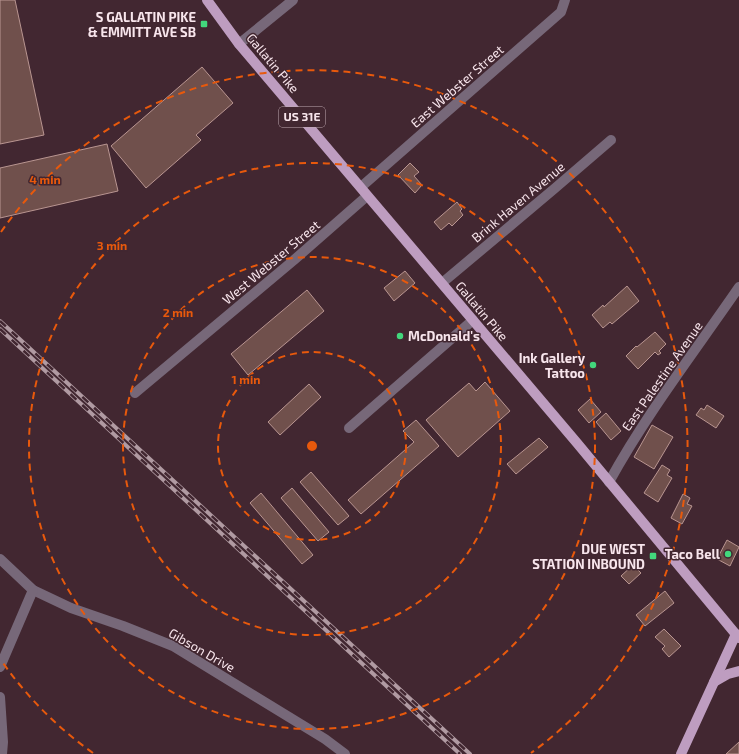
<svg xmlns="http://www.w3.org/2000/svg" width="739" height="754" font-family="'Exo 2',sans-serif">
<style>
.building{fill:#70504c;stroke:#b99591}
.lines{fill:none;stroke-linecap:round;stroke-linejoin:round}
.minor{stroke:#776879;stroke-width:10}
.major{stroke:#be9dc0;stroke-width:10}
.rail-casing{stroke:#b09aa2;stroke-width:4}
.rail{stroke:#422731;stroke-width:2.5;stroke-dasharray:8;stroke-linecap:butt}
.ring{fill:none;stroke:#e8590c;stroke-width:2;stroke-dasharray:7 5}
.poi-dot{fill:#42d77c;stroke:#422731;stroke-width:1.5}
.labels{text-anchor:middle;stroke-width:3;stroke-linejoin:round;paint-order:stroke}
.shield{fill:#422731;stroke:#c1acb4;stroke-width:1}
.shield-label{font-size:12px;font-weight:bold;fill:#f8e5ec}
.poi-label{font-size:13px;font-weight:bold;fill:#f8e5ec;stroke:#422731;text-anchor:end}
.street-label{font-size:13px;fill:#f8e5ec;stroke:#422731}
.centre{fill:#e8590c;stroke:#422731;stroke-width:2}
.ring-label{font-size:12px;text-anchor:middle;font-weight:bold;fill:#e8590c;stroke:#422731;stroke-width:3;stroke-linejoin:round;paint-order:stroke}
</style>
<rect width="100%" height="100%" fill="#422731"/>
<g class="building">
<path d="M0 0H15L44 135 0 144Z"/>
<path d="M202 67 233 103 196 135 201 140 146 188 111 146Z"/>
<path d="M107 144 118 191 0 218V168Z"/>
<path d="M410 163 419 172 414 176 422 185 415 193 398 175Z"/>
<path d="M457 202 462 209 460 211 463 215 452 226 449 223 441 230 434 222Z"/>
<path d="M405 271 415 283 394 301 384 288Z"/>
<path d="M627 286 639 301 612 324 610 322 603 328 592 315 603 305 604 307Z"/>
<path d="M307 290 324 311 248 375 231 354Z"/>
<path d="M655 332 666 344 659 351 661 353 658 355 655 352 638 369 626 356 636 346 637 347Z"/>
<path d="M485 382 510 411 458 457 426 420 469 383 476 391Z"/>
<path d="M309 384 321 397 280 435 268 422Z"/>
<path d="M590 399 601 412 589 423 578 410Z"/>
<path d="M707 405 724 416 716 428 696 415 701 408 704 410Z"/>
<path d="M606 413 621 431 611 440 596 422Z"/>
<path d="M416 420 439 446 361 514 348 500 414 442 403 431Z"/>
<path d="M652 425 673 437 654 469 634 457Z"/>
<path d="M539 438 548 447 516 474 507 464Z"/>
<path d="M662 465 670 470 667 475 672 478 658 502 644 493Z"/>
<path d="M311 472 349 516 338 525 300 482Z"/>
<path d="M292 488 329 532 318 541 281 498Z"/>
<path d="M261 493 313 555 302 564 250 503Z"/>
<path d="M683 494 690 498 687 504 692 506 682 524 671 518Z"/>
<path d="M727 540 739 547 730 566 717 559Z"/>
<path d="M633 565 641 573 629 584 621 576Z"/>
<path d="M665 591 674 603 645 626 636 615Z"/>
<path d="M664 629 681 646 669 657 662 649 665 646 655 637Z"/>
<path d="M739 742V754H726Z"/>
</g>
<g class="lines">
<g class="minor">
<path d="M239 44 293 0"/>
<path d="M361 187 561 12 565 0"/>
<path d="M442 283 554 189 611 140"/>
<path d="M135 393 294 260 367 196"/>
<path d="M349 428 473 320"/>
<path d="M609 482C647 413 695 351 739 287"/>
<path d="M0 559 33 590 71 608 123 626 173 646 325 739 345 754"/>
<path d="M0 667 33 590"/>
<path d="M0 697 3 742 2 754"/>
</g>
<g class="major">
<path d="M207 0 239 44 577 443 739 638"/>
<path d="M714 682 728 674 739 671"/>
<path d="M681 754 736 634"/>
</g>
<defs>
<g id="rail">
<path d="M0 321 470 754"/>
<path d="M0 329 460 754"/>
</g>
</defs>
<use href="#rail" class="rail-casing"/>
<use href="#rail" class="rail"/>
</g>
<g class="ring">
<circle cx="312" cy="446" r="94"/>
<circle cx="312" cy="446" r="189"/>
<circle cx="312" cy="446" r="283"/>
<path d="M93 753A377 377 0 0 1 1 660M1 232A377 377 0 1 1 531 753"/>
</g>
<g class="poi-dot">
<rect x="200" y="20" width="8" height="8" rx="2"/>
<circle cx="400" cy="336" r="4"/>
<circle cx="593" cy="365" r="4"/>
<circle cx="728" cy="554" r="4"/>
<rect x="649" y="552" width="8" height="8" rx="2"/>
</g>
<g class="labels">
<rect class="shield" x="279" y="107" width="46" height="20" rx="3"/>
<g class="shield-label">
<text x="302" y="121">US 31E</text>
</g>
<g class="poi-label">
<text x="196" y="22">S GALLATIN PIKE<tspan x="196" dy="15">&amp; EMMITT AVE SB</tspan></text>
<text x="408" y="341" text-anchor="start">McDonald's</text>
<text x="585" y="363">Ink Gallery<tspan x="585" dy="15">Tattoo</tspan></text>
<text x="645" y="554">DUE WEST<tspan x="645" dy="15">STATION INBOUND</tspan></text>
<text x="720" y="559">Taco Bell</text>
</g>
<g class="street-label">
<text transform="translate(273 63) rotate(50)" y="5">Gallatin Pike</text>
<text transform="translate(457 86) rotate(-41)" y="5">East Webster Street</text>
<text transform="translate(518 202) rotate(-40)" y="5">Brink Haven Avenue</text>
<text transform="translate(271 262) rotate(-40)" y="5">West Webster Street</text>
<text transform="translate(482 311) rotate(50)" y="5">Gallatin Pike</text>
<text transform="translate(662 376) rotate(-55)" y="5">East Palestine Avenue</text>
<text transform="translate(202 650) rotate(30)" y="5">Gibson Drive</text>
</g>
</g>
<circle cx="312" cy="446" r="6" class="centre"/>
<g class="ring-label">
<text x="45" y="184">4 min</text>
<text x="112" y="250">3 min</text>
<text x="178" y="317">2 min</text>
<text x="246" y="384">1 min</text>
</g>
</svg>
